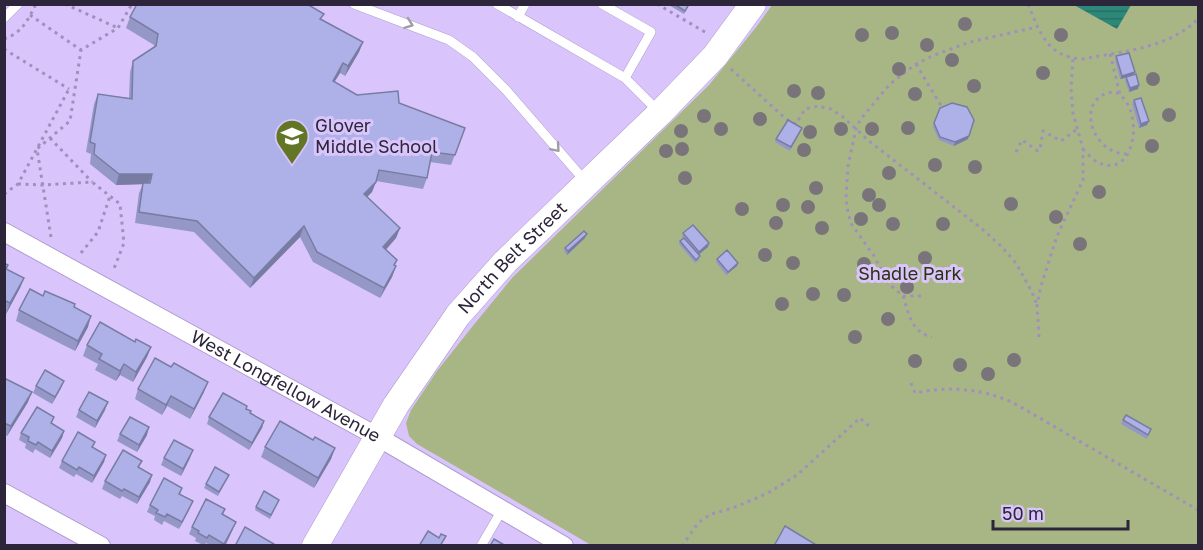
<svg xmlns="http://www.w3.org/2000/svg" width="1203" height="550" font-family="'Golos Text',sans-serif">
<style>
.park{fill:#a8b686}
.water{fill:url(#water-rules)}
.lines{fill:none;stroke-linecap:round;stroke-linejoin:round}
.lane-casing{stroke:#ae9cd0;stroke-width:10}
.street-casing{stroke:#ae9cd0;stroke-width:20}
.secondary-casing{stroke:#ae9cd0;stroke-width:27}
.path{stroke:#a090bb;stroke-width:3;stroke-dasharray:3 4.5;stroke-linecap:butt}
.lane{stroke:#fff;stroke-width:9}
.street{stroke:#fff;stroke-width:18}
.secondary{stroke:#fff;stroke-width:26}
.tree{fill:#797479}
.wall{fill:#9598c7}
.shaded-wall{fill:#797ca2}
.building{fill:#adb1e7;stroke:#797ca2;stroke-width:1.5}
.oneway{stroke:#a09da6}
.labels{text-anchor:middle;stroke-width:6;stroke-linejoin:round;paint-order:stroke}
.poi-label{font-size:18px;fill:#2d263a;stroke:#d9c5fb;text-anchor:start}
.street-label{font-size:18px;fill:#2d263a;stroke:#d9c5fb}
.park-label{font-size:18px;fill:#2a320f;stroke:#d9c5fb}
</style>
<defs>
<pattern id="water-rules" width="6" height="5" patternUnits="userSpaceOnUse" patternTransform="scale(1.5)"><rect width="6" height="5" fill="#2d887a"/><path d="M0 2.5h6" fill="none" stroke="#276f65"/></pattern>
</defs>
<rect width="100%" height="100%" fill="#d9c5fb"/>
<path class="park" d="M772 5H1198V545H591L417 444 409 436 406 423 411 410 437 371 472 327 512 278 709 85 757 26Z"/>
<path class="water" d="M1074 5 1131 4V5L1117 29Z"/>
<g class="lines">
<defs>
<g id="lane">
<path d="M354 4 449 40 473 57 506 90 585 181"/>
<path d="M497 4 625 78 658 111"/>
<path d="M602 4 651 32 625 78"/>
<path d="M518 17 525 4"/>
<path d="M4 18 18 4"/>
<path d="M481 546 502 510"/>
</g>
<g id="street">
<path id="s1" d="M4 232 378 437 564 546"/>
<path d="M4 493 101 546"/>
</g>
<g id="secondary">
<path id="s2" d="M315 546 396 405 458 315 505 262 660 113 715 56 753 4"/>
</g>
</defs>
<use href="#lane" class="lane-casing"/>
<use href="#street" class="street-casing"/>
<use href="#secondary" class="secondary-casing"/>
<g class="path">
<path d="M65 4 118 28"/>
<path d="M657 4 705 32"/>
<path d="M1028 4C1040 33 1047 57 1083 59 1122 51 1168 49 1198 19"/>
<path d="M30 15 81 50"/>
<path d="M4 39C22 33 28 20 36 4"/>
<path d="M4 49 69 89"/>
<path d="M1110 54 1120 94"/>
<path d="M916 64 943 109"/>
<path d="M731 69 786 119 796 124 805 109 818 106 831 109 843 117 869 141 981 228 1001 246 1016 263 1032 292 1037 305"/>
<path d="M50 138 92 182"/>
<path d="M1083 149C1087 153 1092 159 1097 162 1136 182 1146 109 1116 92 1074 93 1089 153 1126 154"/>
<path d="M1016 152 1022 140 1038 151 1040 149 1043 131 1061 141 1076 130"/>
<path d="M18 184 43 185 92 182 120 204 124 243 113 271"/>
<path d="M4 194 18 184 69 89"/>
<path d="M51 237 37 149 70 121 81 50 118 28 132 4"/>
<path d="M81 253 98 232 110 196"/>
<path d="M903 296C909 314 911 332 932 337"/>
<path d="M921 296H903L889 284 874 256 852 225 848 214 846 198 848 166 856 129 860 120 890 84 916 64 932 56 970 42 1037 27"/>
<path d="M1039 337 1037 305 1041 286 1057 236 1083 180V149L1073 113 1071 89 1073 59"/>
<path d="M911 383 915 393C949 386 979 388 1012 402L1198 510"/>
<path d="M682 546 698 523 711 514 733 508 768 493 797 475 860 418 871 428"/>
</g>
<use href="#lane" class="lane"/>
<use href="#street" class="street"/>
<use href="#secondary" class="secondary"/>
</g>
<g class="tree">
<circle cx="965" cy="24" r="7"/>
<circle cx="892" cy="33" r="7"/>
<circle cx="862" cy="35" r="7"/>
<circle cx="1061" cy="35" r="7"/>
<circle cx="927" cy="45" r="7"/>
<circle cx="952" cy="60" r="7"/>
<circle cx="899" cy="69" r="7"/>
<circle cx="1043" cy="73" r="7"/>
<circle cx="1153" cy="79" r="7"/>
<circle cx="974" cy="86" r="7"/>
<circle cx="794" cy="91" r="7"/>
<circle cx="818" cy="93" r="7"/>
<circle cx="915" cy="94" r="7"/>
<circle cx="1169" cy="115" r="7"/>
<circle cx="704" cy="116" r="7"/>
<circle cx="760" cy="119" r="7"/>
<circle cx="908" cy="128" r="7"/>
<circle cx="721" cy="129" r="7"/>
<circle cx="841" cy="129" r="7"/>
<circle cx="872" cy="129" r="7"/>
<circle cx="681" cy="131" r="7"/>
<circle cx="810" cy="132" r="7"/>
<circle cx="1152" cy="146" r="7"/>
<circle cx="682" cy="149" r="7"/>
<circle cx="804" cy="150" r="7"/>
<circle cx="666" cy="151" r="7"/>
<circle cx="935" cy="165" r="7"/>
<circle cx="975" cy="167" r="7"/>
<circle cx="889" cy="173" r="7"/>
<circle cx="685" cy="178" r="7"/>
<circle cx="816" cy="188" r="7"/>
<circle cx="1099" cy="192" r="7"/>
<circle cx="869" cy="195" r="7"/>
<circle cx="1011" cy="204" r="7"/>
<circle cx="783" cy="205" r="7"/>
<circle cx="879" cy="205" r="7"/>
<circle cx="808" cy="207" r="7"/>
<circle cx="742" cy="209" r="7"/>
<circle cx="1056" cy="217" r="7"/>
<circle cx="861" cy="219" r="7"/>
<circle cx="776" cy="223" r="7"/>
<circle cx="893" cy="224" r="7"/>
<circle cx="943" cy="224" r="7"/>
<circle cx="822" cy="228" r="7"/>
<circle cx="1080" cy="244" r="7"/>
<circle cx="765" cy="255" r="7"/>
<circle cx="925" cy="258" r="7"/>
<circle cx="793" cy="263" r="7"/>
<circle cx="864" cy="264" r="7"/>
<circle cx="907" cy="287" r="7"/>
<circle cx="813" cy="294" r="7"/>
<circle cx="844" cy="295" r="7"/>
<circle cx="782" cy="304" r="7"/>
<circle cx="888" cy="319" r="7"/>
<circle cx="855" cy="337" r="7"/>
<circle cx="1014" cy="360" r="7"/>
<circle cx="915" cy="361" r="7"/>
<circle cx="960" cy="365" r="7"/>
<circle cx="988" cy="374" r="7"/>
</g>
<g class="wall">
<path d="M667 4H690L684 14Z"/>
<path d="M130 17 322 19 363 42 359 52 345 76 340 73 334 82 357 95 399 103 465 128 451 165 430 162 427 178 423 189 376 181 372 192 367 197 400 228 396 238 386 250 396 266 392 277 380 298 313 262 300 237 250 288 194 232 135 223 139 193 143 184 116 185 90 164 91 154 86 152 94 104 98 94 129 98 130 72 133 61 154 47V45L126 28Z"/>
<path d="M1116 56 1133 75 1138 89 1129 92 1125 81 1126 78 1120 79 1115 60Z"/>
<path d="M1134 100 1149 121 1147 125 1139 128 1132 104Z"/>
<path d="M940 108 968 139 954 146 939 140 933 127Z"/>
<path d="M802 128 790 151 775 142 776 139Z"/>
<path d="M683 233 708 247 699 255V260L695 263 679 244 680 241 683 238 682 237Z"/>
<path d="M585 238 567 255 564 251 565 248Z"/>
<path d="M717 259 738 263 737 266 726 275 716 262Z"/>
<path d="M4 263 8 265 7 269 24 278 20 288 6 314 4 313Z"/>
<path d="M43 296 75 304 74 307 88 327 75 351 16 321 19 310Z"/>
<path d="M135 342 151 347 147 357 133 382 120 375 116 381 95 370 98 364 83 356 87 345Z"/>
<path d="M4 378 28 402 7 436 4 434Z"/>
<path d="M36 386 61 388 52 404 33 393Z"/>
<path d="M138 389 204 392 190 419 167 406 162 415 135 399Z"/>
<path d="M246 409 250 413 264 421 262 428 249 450 207 424 209 417Z"/>
<path d="M79 410H105L95 428 76 417Z"/>
<path d="M54 417 52 423 64 431 62 438 50 458 35 449 33 453 25 448 26 444 19 440 21 433Z"/>
<path d="M1123 420 1151 429 1147 439 1121 424Z"/>
<path d="M120 434 147 435 137 452 117 441Z"/>
<path d="M313 440 335 448 331 459 314 488 261 457 265 447Z"/>
<path d="M93 448 106 455 104 462 92 483 76 474 74 477 59 468 62 461Z"/>
<path d="M164 458H190L181 476 161 465Z"/>
<path d="M142 461 139 467 150 482 137 504 122 496 120 499 102 489 105 481Z"/>
<path d="M229 475 218 496 204 488 206 484Z"/>
<path d="M182 488 180 495 190 508 179 529 164 521 162 525 154 520 155 516 147 512 150 505Z"/>
<path d="M279 500 270 519 255 510 256 507Z"/>
<path d="M225 509 223 515 233 529 225 546H212L206 543 205 546 195 541 196 538 189 534 192 527Z"/>
</g>
<g class="shaded-wall">
<path d="M363 42 359 52 345 76 348 66Z"/>
<path d="M343 63 340 73 329 91 333 81Z"/>
<path d="M1135 72 1133 76 1120 79 1122 76Z"/>
<path d="M1139 85 1138 89 1129 92 1130 88Z"/>
<path d="M1149 121 1147 125 1139 128 1141 124Z"/>
<path d="M969 136 968 139 954 146 955 142Z"/>
<path d="M119 174H152L148 184 116 185Z"/>
<path d="M376 182 372 192 360 204 364 194Z"/>
<path d="M304 226 300 237 250 288 254 278Z"/>
<path d="M400 228 396 238 379 257 383 247Z"/>
<path d="M587 234 585 238 567 255 568 251Z"/>
<path d="M709 243 708 247 698 255 699 252Z"/>
<path d="M738 263 737 266 726 275 728 272Z"/>
<path d="M396 266 392 277 380 298 384 288Z"/>
<path d="M24 278 20 288 6 314 10 303Z"/>
<path d="M91 316 88 327 75 351 78 341Z"/>
<path d="M151 347 147 357 133 382 136 372Z"/>
<path d="M124 364 120 375 116 381 120 371Z"/>
<path d="M64 381 61 388 52 404 55 397Z"/>
<path d="M208 382 204 392 190 419 194 409Z"/>
<path d="M32 392 28 402 7 436 11 426Z"/>
<path d="M171 396 167 406 162 415 166 405Z"/>
<path d="M108 402 105 410 95 428 97 421Z"/>
<path d="M264 421 262 428 249 450 252 443Z"/>
<path d="M149 427 147 435 137 452 139 445Z"/>
<path d="M64 431 62 438 50 458 52 451Z"/>
<path d="M335 448 331 459 314 488 318 478Z"/>
<path d="M193 450 190 458 181 476 183 469Z"/>
<path d="M106 455 104 462 92 483 94 476Z"/>
<path d="M152 475 150 482 137 504 139 497Z"/>
<path d="M193 501 190 508 179 529 182 522Z"/>
<path d="M236 522 233 529 225 546H224Z"/>
</g>
<g class="building">
<path d="M137 4H307L324 14 320 19 363 42 348 66 343 63 333 81 357 95 398 91 399 103 465 128 455 155 432 152 427 178 379 170 376 182 364 194 400 228 383 247 397 260 394 265 396 266 384 288 317 252 304 226 254 278 197 221 139 212 143 183H150L152 174H119L94 154 95 144 90 142 98 94 132 99 133 61 156 46 158 34 130 17Z"/>
<path d="M674 4H689L685 11Z"/>
<path d="M1129 53 1135 72 1122 76 1116 56Z"/>
<path d="M1136 74 1139 85 1130 88 1126 77Z"/>
<path d="M1141 98 1149 121 1141 124 1134 100Z"/>
<path d="M952 103 967 107 974 120 969 136 955 142 940 137 934 123 940 108Z"/>
<path d="M788 120 802 128 791 147 776 139Z"/>
<path d="M693 225 709 243 699 252 683 233Z"/>
<path d="M584 231 587 234 568 251 565 248Z"/>
<path d="M684 238 700 256 696 260 680 241Z"/>
<path d="M727 250 738 263 728 272 717 259Z"/>
<path d="M4 263 8 265 6 269 24 278 10 303 4 300Z"/>
<path d="M30 289 43 296 45 291 75 304 74 307 91 316 78 341 19 310Z"/>
<path d="M100 322 135 342 136 339 151 347 136 372 124 364 120 371 99 359 102 354 87 345Z"/>
<path d="M155 358 171 367 174 363 208 382 194 409 171 396 166 405 138 389Z"/>
<path d="M45 370 64 381 55 397 36 386Z"/>
<path d="M4 378 32 392 11 426 4 423Z"/>
<path d="M89 392 108 402 97 421 79 410Z"/>
<path d="M223 393 247 406 246 409 251 411 250 413 264 421 252 443 209 417Z"/>
<path d="M37 407 54 417 51 423 64 431 52 451 38 442 36 445 28 441 29 437 21 433Z"/>
<path d="M1126 415 1151 429 1148 435 1123 420Z"/>
<path d="M130 417 149 427 139 445 120 434Z"/>
<path d="M280 421 313 440 315 437 335 448 318 478 265 447Z"/>
<path d="M78 432 95 442 92 447 106 455 94 476 79 467 77 470 62 461Z"/>
<path d="M174 440 193 450 183 469 164 458Z"/>
<path d="M123 450 142 461 138 467 152 475 139 497 124 489 122 491 105 481Z"/>
<path d="M215 467 229 475 219 492 206 484Z"/>
<path d="M164 478 182 488 179 494 193 501 182 522 167 514 165 517 156 513 158 510 150 505Z"/>
<path d="M264 491 279 500 271 515 256 507Z"/>
<path d="M206 499 225 509 222 514 236 522 224 544 209 535 207 538 198 533 199 531 192 527Z"/>
<path d="M785 526 818 546H774Z"/>
<path d="M245 527 274 544 273 546H235Z"/>
<path d="M428 531 439 538 441 534 446 536 440 546H419Z"/>
<path d="M494 539 506 546H490Z"/>
</g>
<defs><path id="oneway-chevron" d="M-2-3.5L2.5 0L-2 3.5" fill="none" stroke-width="1.6" stroke-linecap="round" stroke-linejoin="round" transform="scale(1.5)"/></defs>
<g class="oneway">
<use href="#oneway-chevron" transform="translate(409 24) rotate(20)"/>
<use href="#oneway-chevron" transform="translate(556 148) rotate(49)"/>
</g>
<defs>
<symbol id="school-pin" viewBox="-11 -11 22 30"><path d="M0 17L-7.5 6A9.5 9.5 0 1 1 7.5 6Z" fill="#637625" stroke="#d9c5fb"/><path d="M0-5L7-2L0 1L-7-2ZM-4 1L0 2.5L4 1V4Q0 6-4 4Z" fill="#fff"/></symbol>
</defs>
<g fill-rule="evenodd">
<use href="#school-pin" x="273" y="117" width="38" height="52"/>
</g>
<g class="labels">
<g class="poi-label">
<text x="315" y="132">Glover<tspan x="315" dy="21">Middle School</tspan></text>
</g>
<g class="street-label">
<text dy="6" stroke="none"><textPath href="#s2" startOffset="351">North Belt Street</textPath></text>
<text dy="6" stroke="none"><textPath href="#s1" startOffset="321">West Longfellow Avenue</textPath></text>
</g>
<g class="park-label">
<text x="910" y="280">Shadle Park</text>
</g>
</g>
<rect width="1203" height="550" fill="none" stroke="#2d263a" stroke-width="12"/>
<path d="M993 520v9h135v-9" fill="none" stroke="#2d263a" stroke-width="3"/>
<text x="1002" y="520" font-size="18" fill="#2d263a" stroke="#d9c5fb" stroke-width="4.5" paint-order="stroke">50 m</text>
</svg>
